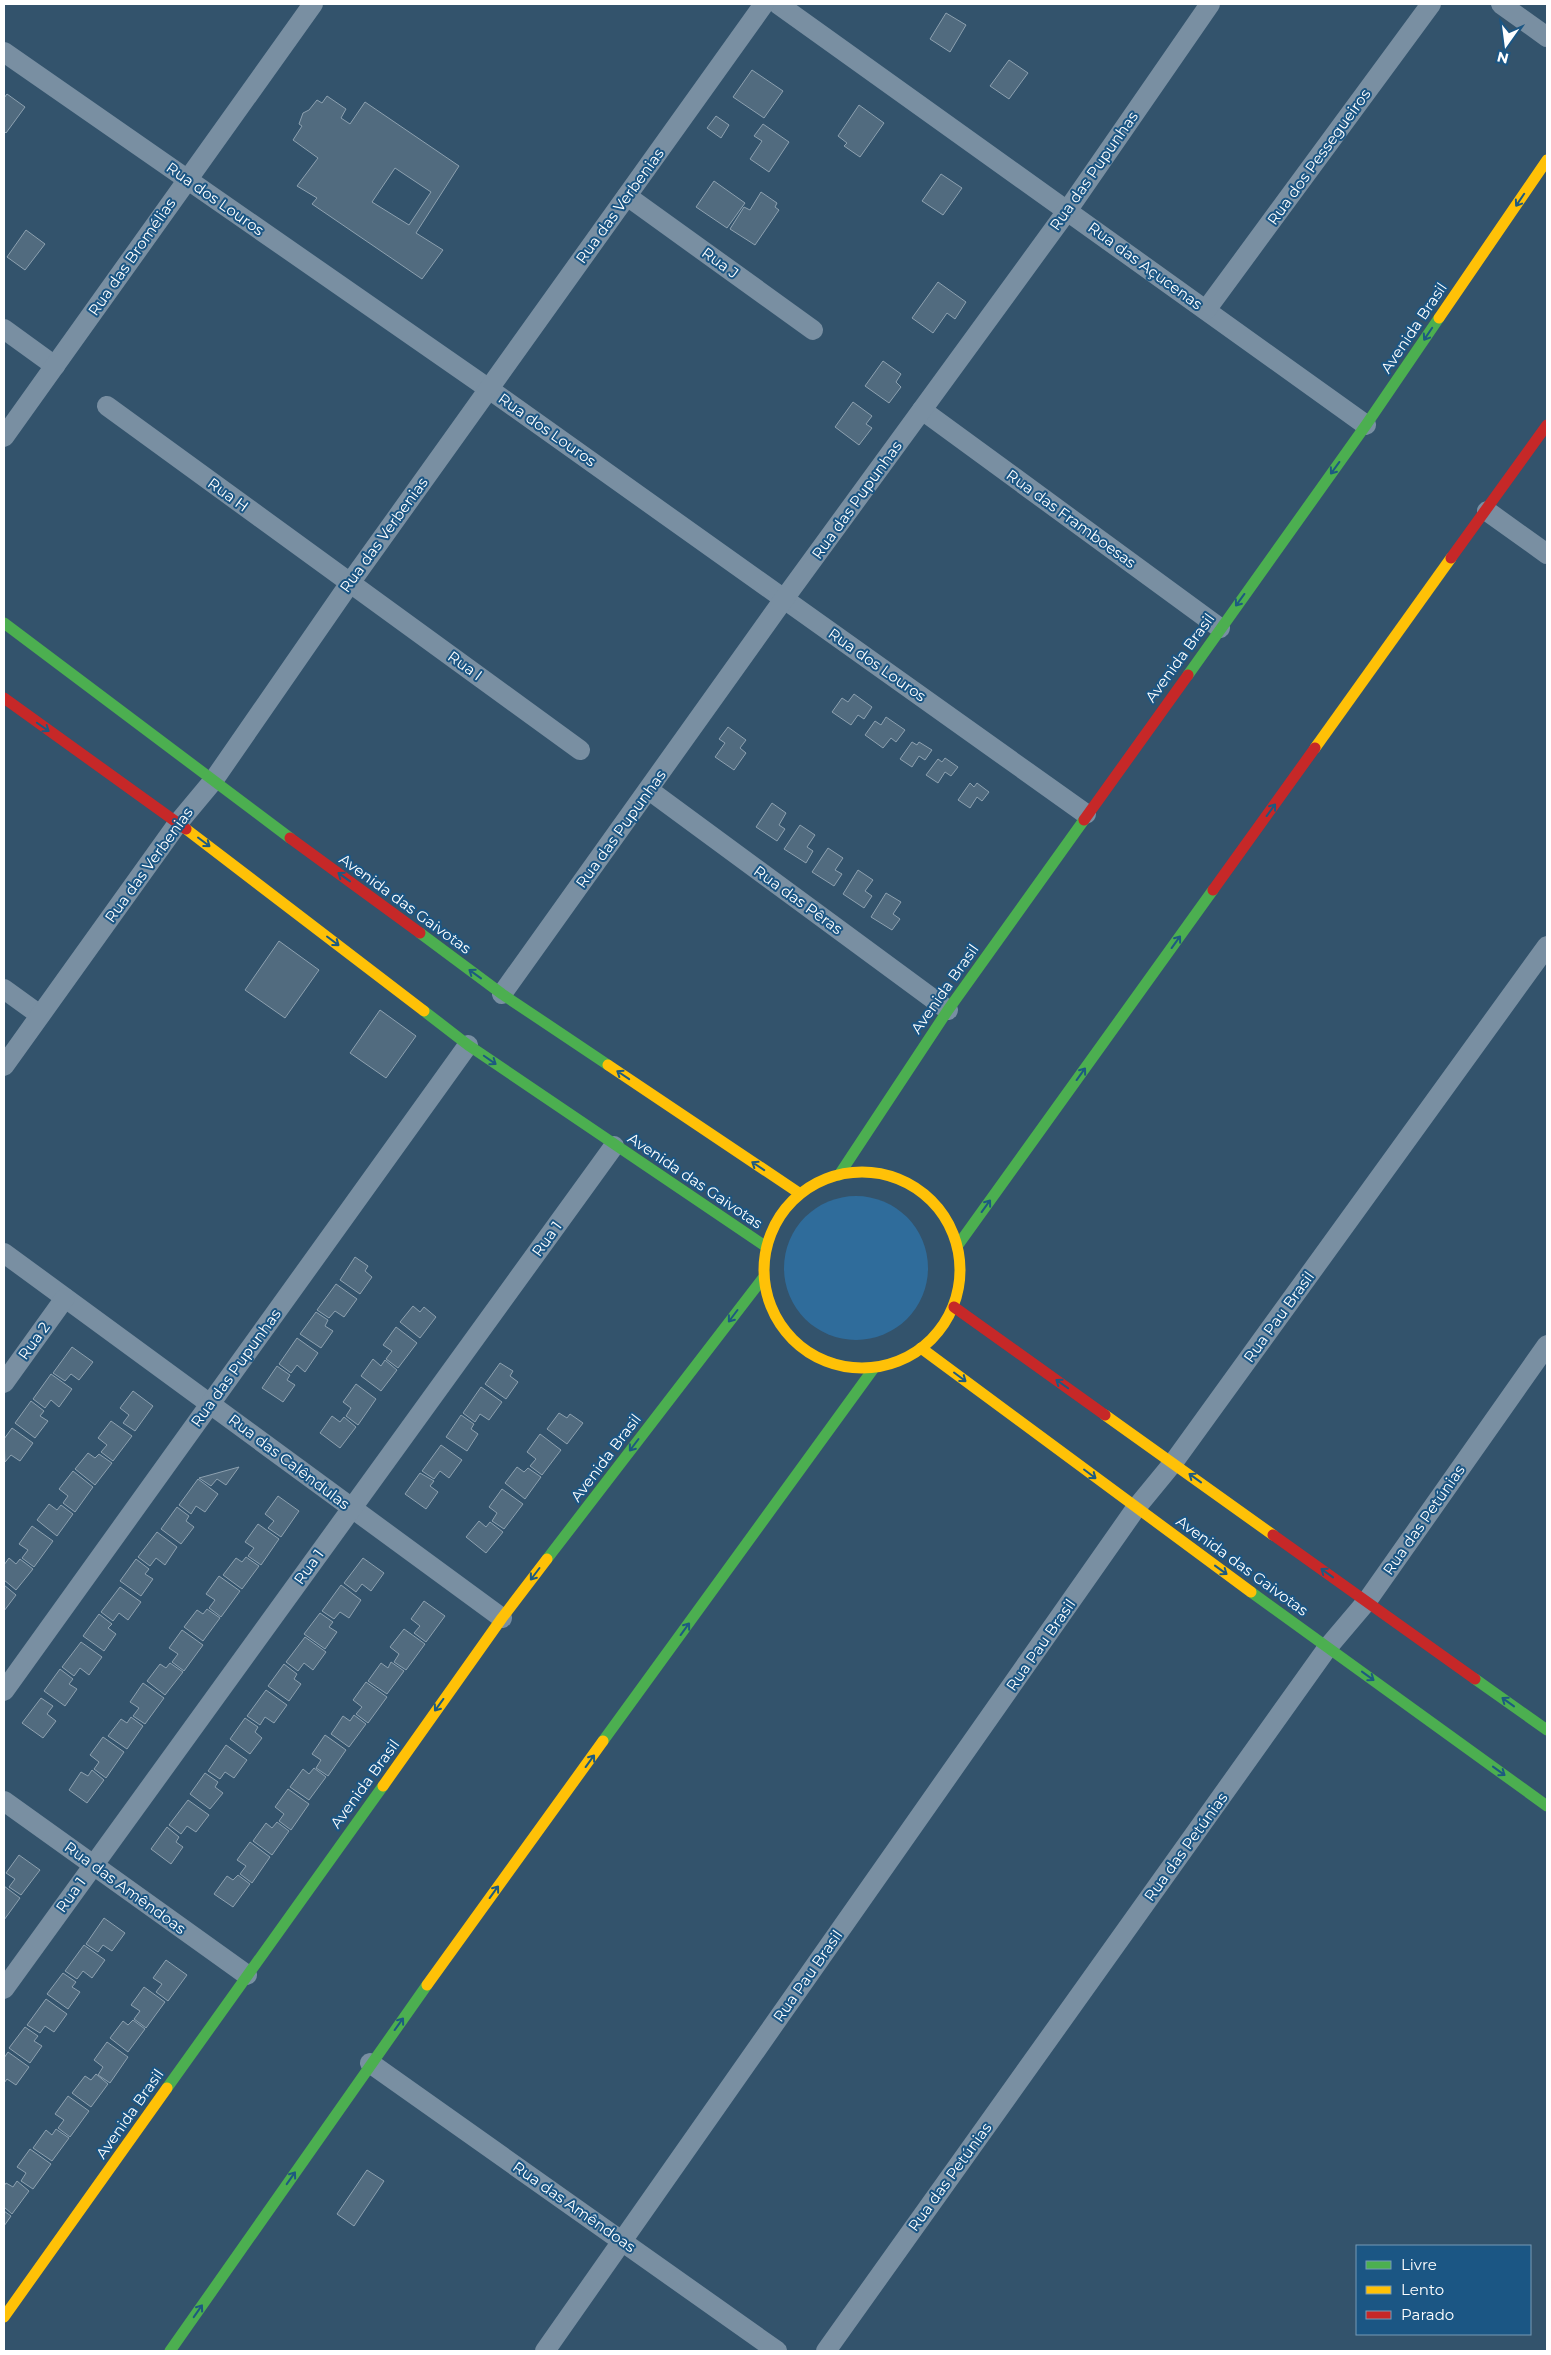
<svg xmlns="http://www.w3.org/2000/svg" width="1551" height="2355" font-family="Montserrat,sans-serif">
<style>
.green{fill:#2f6c9b}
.building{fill:#516b7f;stroke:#8da1b0;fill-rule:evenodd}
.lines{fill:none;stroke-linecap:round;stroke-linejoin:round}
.street{stroke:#798fa2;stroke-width:20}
.fast{stroke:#4caf50;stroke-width:11}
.slow{stroke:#ffc107;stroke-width:11}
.jam{stroke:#c62828;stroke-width:11}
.oneway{stroke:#1d5a81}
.labels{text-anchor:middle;stroke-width:4;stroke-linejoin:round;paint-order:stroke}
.street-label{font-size:15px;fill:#fff;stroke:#1b5684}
</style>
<rect width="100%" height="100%" fill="#33536c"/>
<circle class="green" cx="856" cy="1268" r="72"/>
<g class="building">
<path d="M946 13 966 25 950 52 930 39Z"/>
<path d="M1009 60 1028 73 1009 99 990 86Z"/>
<path d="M752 70 783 91 764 118 733 97Z"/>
<path d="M7 94 25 107 6 133 4 131V98Z"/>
<path d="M327 96 346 109 341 118 350 124 365 102 459 166 416 233 443 250 422 279 312 204 317 198 297 186 318 158 293 140 302 126 299 124 303 113 309 110 317 100 322 103ZM395 168 431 192 409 225 372 202Z"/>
<path d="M859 105 884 123 860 157 844 146 847 143 838 136Z"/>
<path d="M716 116 729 125 721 138 707 128Z"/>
<path d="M763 124 789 142 769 172 750 159 762 141 754 136Z"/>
<path d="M941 174 962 188 943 215 922 201Z"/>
<path d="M714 181 745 203 727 228 696 207Z"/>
<path d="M761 192 777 203 775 207 779 210 755 245 730 229 744 207 750 210Z"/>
<path d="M26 230 45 244 25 270 7 257Z"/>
<path d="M938 282 966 302 955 319 947 313 933 333 912 318Z"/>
<path d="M883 361 901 374 896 382 901 387 889 403 865 386Z"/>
<path d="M853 402 872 416 866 424 872 428 859 445 835 427Z"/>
<path d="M854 694 872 707 864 719 858 715 851 725 832 712 842 698 848 702Z"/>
<path d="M886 717 905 730 896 742 891 738 883 748 865 735 875 721 881 725Z"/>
<path d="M728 727 746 740 740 748 746 753 734 770 715 757 725 743 719 739Z"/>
<path d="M912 742 917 745 919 742 932 750 925 760 919 756 912 767 900 759Z"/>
<path d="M945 758 958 767 951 776 945 772 938 783 926 775 938 759 942 762Z"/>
<path d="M970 783 974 787 977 783 989 792 982 801 977 797 970 808 958 800Z"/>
<path d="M772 803 786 813 779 825 785 829 777 841 756 827Z"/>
<path d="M800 825 815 835 807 847 813 851 806 863 784 849Z"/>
<path d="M828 848 843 858 835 870 842 874 834 886 812 872Z"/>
<path d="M858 870 873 880 865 891 872 896 864 908 843 894Z"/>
<path d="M886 893 901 902 893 914 900 919 892 930 871 917Z"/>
<path d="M279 941 319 970 285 1018 245 990Z"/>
<path d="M380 1010 416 1036 386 1078 350 1053Z"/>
<path d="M355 1257 368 1266 365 1271 372 1277 360 1294 340 1280Z"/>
<path d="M336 1284 357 1299 344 1317 335 1311 329 1318 317 1310Z"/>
<path d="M413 1306 420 1312 424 1307 436 1317 420 1338 400 1322Z"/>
<path d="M316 1312 328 1320 325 1326 333 1331 321 1348 300 1334Z"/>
<path d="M396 1327 417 1343 398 1368 386 1359 392 1351 383 1345Z"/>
<path d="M297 1338 318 1353 305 1372 297 1365 291 1373 279 1364Z"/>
<path d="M72 1347 93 1362 79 1380 71 1374 65 1381 53 1373Z"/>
<path d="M373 1359 381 1366 385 1360 397 1370 381 1391 361 1376Z"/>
<path d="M500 1363 513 1371 510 1376 518 1382 506 1399 485 1384Z"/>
<path d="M277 1366 290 1375 287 1380 295 1385 283 1402 262 1388Z"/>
<path d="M51 1374 72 1389 59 1407 51 1400 45 1408 33 1399Z"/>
<path d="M356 1384 376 1399 358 1425 346 1416 351 1408 343 1402Z"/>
<path d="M481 1387 502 1402 489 1420 480 1414 475 1422 463 1413Z"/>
<path d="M133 1391 153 1406 135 1431 123 1423 129 1415 120 1408Z"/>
<path d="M31 1401 44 1411 40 1416 48 1421 35 1438 15 1423Z"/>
<path d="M559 1413 567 1418 570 1414 583 1423 567 1444 547 1429Z"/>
<path d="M461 1415 474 1424 471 1429 478 1434 467 1451 446 1437Z"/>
<path d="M332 1416 340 1422 344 1417 356 1427 340 1448 320 1433Z"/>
<path d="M111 1421 132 1436 113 1461 101 1452 107 1445 98 1438Z"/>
<path d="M12 1428 33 1443 20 1461 11 1455 5 1462 4 1439Z"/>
<path d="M540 1434 561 1450 542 1475 530 1466 536 1459 527 1452Z"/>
<path d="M441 1445 462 1460 449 1478 440 1471 434 1479 422 1471Z"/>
<path d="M88 1453 95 1458 99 1454 112 1463 95 1485 75 1469Z"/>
<path d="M239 1467 226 1485 217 1479 211 1486 199 1478Z"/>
<path d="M517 1467 524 1472 528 1468 541 1477 525 1499 505 1483Z"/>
<path d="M73 1471 93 1487 75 1512 63 1503 68 1496 59 1489Z"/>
<path d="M420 1473 434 1481 430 1486 438 1492 426 1509 405 1494Z"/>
<path d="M198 1479 218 1494 205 1512 196 1506 191 1514 179 1505Z"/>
<path d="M502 1489 523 1504 504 1529 492 1521 497 1513 489 1507Z"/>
<path d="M278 1496 299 1511 281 1537 268 1528 274 1521 265 1514Z"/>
<path d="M49 1504 57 1510 61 1505 73 1514 57 1536 37 1520Z"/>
<path d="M177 1507 189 1516 186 1521 194 1527 181 1544 161 1529Z"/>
<path d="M479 1521 486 1527 490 1522 503 1532 486 1553 466 1537Z"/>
<path d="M258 1524 279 1539 261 1565 248 1556 254 1548 245 1542Z"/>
<path d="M32 1526 53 1541 34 1567 22 1558 28 1550 19 1544Z"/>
<path d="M157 1532 177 1547 165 1565 156 1558 150 1566 138 1557Z"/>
<path d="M246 1557 259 1566 242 1589 223 1575 236 1558 242 1562Z"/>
<path d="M9 1558 16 1564 20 1559 33 1569 16 1590 4 1580V1565Z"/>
<path d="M363 1558 384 1573 371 1591 362 1584 356 1592 344 1583Z"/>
<path d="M136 1559 149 1569 145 1574 153 1579 141 1596 120 1581Z"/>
<path d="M219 1576 240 1591 221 1617 209 1608 215 1600 206 1594Z"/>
<path d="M4 1585 16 1595 4 1611Z"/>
<path d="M341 1585 361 1600 349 1618 340 1612 334 1619 322 1611Z"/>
<path d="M120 1587 141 1602 128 1620 119 1613 113 1621 101 1612Z"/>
<path d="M424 1601 445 1616 426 1642 414 1633 420 1626 411 1619Z"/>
<path d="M207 1609 220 1618 203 1641 184 1627 197 1610 203 1614Z"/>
<path d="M320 1613 333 1622 329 1627 337 1632 325 1649 304 1634Z"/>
<path d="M99 1614 112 1624 108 1628 116 1634 104 1651 83 1636Z"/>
<path d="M404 1629 425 1644 406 1670 394 1662 399 1654 390 1647Z"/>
<path d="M182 1630 203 1645 184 1671 172 1662 178 1654 169 1648Z"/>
<path d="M305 1637 326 1652 313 1670 304 1663 298 1671 286 1662Z"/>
<path d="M81 1642 102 1657 89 1675 80 1668 74 1676 62 1667Z"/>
<path d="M391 1662 404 1671 387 1694 368 1681 381 1663 388 1668Z"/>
<path d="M170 1663 183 1672 165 1695 147 1681 160 1664 166 1668Z"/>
<path d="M284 1664 297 1674 294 1679 301 1684 289 1701 268 1686Z"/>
<path d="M60 1669 73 1679 69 1684 77 1689 65 1706 44 1691Z"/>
<path d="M366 1682 387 1697 368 1723 356 1714 362 1707 353 1700Z"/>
<path d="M143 1683 164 1698 145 1724 133 1716 139 1708 130 1702Z"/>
<path d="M266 1690 287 1705 274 1723 265 1717 260 1725 247 1716Z"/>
<path d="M41 1698 53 1706 47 1714 56 1721 43 1738 22 1723Z"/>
<path d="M354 1715 366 1724 349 1747 331 1734 343 1716 350 1721Z"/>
<path d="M131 1717 143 1726 127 1749 108 1736 121 1719 127 1723Z"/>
<path d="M245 1718 258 1727 255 1732 262 1738 250 1754 230 1739Z"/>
<path d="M325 1735 346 1750 328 1776 316 1768 321 1760 312 1754Z"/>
<path d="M103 1737 124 1752 106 1778 94 1769 99 1762 90 1755Z"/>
<path d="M226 1745 247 1760 234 1778 225 1772 220 1779 208 1771Z"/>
<path d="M314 1768 326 1777 309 1800 290 1787 303 1769 309 1774Z"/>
<path d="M92 1770 104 1780 87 1803 69 1790 81 1772 88 1776Z"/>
<path d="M205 1773 218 1782 215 1787 223 1793 210 1809 190 1794Z"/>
<path d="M288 1789 309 1804 291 1830 279 1821 284 1814 275 1807Z"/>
<path d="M188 1800 209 1815 196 1832 187 1826 181 1834 169 1825Z"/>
<path d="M277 1822 289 1831 272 1855 253 1841 266 1823 272 1828Z"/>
<path d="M167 1827 179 1837 176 1842 183 1847 171 1864 151 1849Z"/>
<path d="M250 1842 270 1857 252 1883 240 1874 246 1866 237 1860Z"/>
<path d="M19 1855 40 1870 21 1895 9 1887 15 1879 6 1873Z"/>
<path d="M238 1875 250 1884 233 1907 214 1894 227 1876 233 1880Z"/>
<path d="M4 1886 20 1898 4 1920Z"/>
<path d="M104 1918 125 1933 112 1951 103 1945 98 1952 86 1944Z"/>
<path d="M84 1945 105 1960 92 1978 83 1971 77 1979 65 1971Z"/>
<path d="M166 1960 187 1975 168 2001 156 1992 162 1984 153 1978Z"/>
<path d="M63 1973 76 1982 72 1987 80 1992 68 2009 47 1994Z"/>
<path d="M144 1987 165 2002 146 2028 134 2019 140 2011 131 2005Z"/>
<path d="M46 1999 67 2014 54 2032 45 2026 40 2033 27 2025Z"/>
<path d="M133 2020 145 2029 128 2052 110 2038 123 2021 128 2025Z"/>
<path d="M25 2027 38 2036 34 2041 42 2046 30 2063 9 2048Z"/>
<path d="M107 2042 128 2057 110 2083 98 2075 103 2067 94 2060Z"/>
<path d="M8 2052 29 2067 16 2085 7 2079 4 2083V2058Z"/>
<path d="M96 2074 108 2084 91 2107 72 2093 85 2076 91 2080Z"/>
<path d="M68 2096 89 2111 70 2137 58 2128 64 2120 55 2114Z"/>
<path d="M56 2129 69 2138 52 2161 33 2148 46 2130 52 2135Z"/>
<path d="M30 2149 51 2164 33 2189 21 2181 26 2173 17 2167Z"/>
<path d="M367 2170 384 2181 354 2226 337 2214Z"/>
<path d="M17 2181 29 2191 12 2214 4 2207V2186L6 2183 13 2187Z"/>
<path d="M4 2211 11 2216 4 2226Z"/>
</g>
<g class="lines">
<g class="street">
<path d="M778 4 1366 425"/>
<path d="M1501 4 1547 37"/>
<path d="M4 52 489 389 1086 814"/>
<path d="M627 196 813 330"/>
<path d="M1206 310 1431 4"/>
<path d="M4 329 55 366"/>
<path d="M107 406 580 750"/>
<path d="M922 410 1220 628"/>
<path d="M4 437 313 4"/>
<path d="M1487 511 1547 554"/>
<path d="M649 790 948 1010"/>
<path d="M4 989 40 1015"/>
<path d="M502 994 784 599 1067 211 1210 4"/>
<path d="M4 1066 178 823 213 781 350 583 764 4"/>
<path d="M4 1253 502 1618"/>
<path d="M4 1383 65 1298"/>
<path d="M4 1691 468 1045"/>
<path d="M4 1801 247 1975"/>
<path d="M4 1989 614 1146"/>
<path d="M370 2063 777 2351"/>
<path d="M545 2351 1136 1508 1173 1463 1547 946"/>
<path d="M826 2351 1328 1647 1367 1601 1547 1345"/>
</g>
<g class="fast">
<path d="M4 623 290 838"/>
<path d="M1188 675 1366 425 1439 318"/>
<path d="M420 933 502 994 608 1065"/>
<path d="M424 1011 468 1045 765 1246"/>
<path d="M839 1175 948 1010 1084 820"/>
<path d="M958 1245 1213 890"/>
<path d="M547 1559 763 1278"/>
<path d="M1251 1592 1547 1806"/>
<path d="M1475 1679 1547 1730"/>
<path d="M603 1741 874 1368"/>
<path d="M167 2088 383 1786"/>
<path d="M170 2351 427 1985"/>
</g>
<g class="slow">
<path d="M1439 318 1547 160"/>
<path d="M1315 748 1451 558"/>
<path d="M186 829 424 1011"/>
<path d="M608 1065 799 1193"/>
<circle cx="862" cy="1270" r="98"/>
<path d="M921 1348 1251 1592"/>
<path d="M1105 1415 1273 1535"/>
<path d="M383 1786 502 1618 547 1559"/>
<path d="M427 1985 603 1741"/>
<path d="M4 2317 167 2088"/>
</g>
<g class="jam">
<path d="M1451 558 1547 425"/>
<path d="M4 698 186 829"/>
<path d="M1084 820 1188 675"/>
<path d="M290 838 420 933"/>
<path d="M1213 890 1315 748"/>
<path d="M954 1307 1105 1415"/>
<path d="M1273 1535 1475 1679"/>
</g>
</g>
<defs><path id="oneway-shaft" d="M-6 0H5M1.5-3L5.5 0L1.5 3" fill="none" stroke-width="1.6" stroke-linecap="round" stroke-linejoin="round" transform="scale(1.25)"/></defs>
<g class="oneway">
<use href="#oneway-shaft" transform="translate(1520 200) rotate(124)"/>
<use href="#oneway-shaft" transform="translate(1428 334) rotate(124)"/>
<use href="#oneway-shaft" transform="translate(1335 468) rotate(126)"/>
<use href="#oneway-shaft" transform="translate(1240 600) rotate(126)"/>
<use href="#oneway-shaft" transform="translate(43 727) rotate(35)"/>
<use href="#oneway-shaft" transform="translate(1271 810) rotate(-54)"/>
<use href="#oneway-shaft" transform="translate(204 842) rotate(37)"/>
<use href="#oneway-shaft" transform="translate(344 877) rotate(-144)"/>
<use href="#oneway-shaft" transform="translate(333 941) rotate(37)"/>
<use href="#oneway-shaft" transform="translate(1176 942) rotate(-54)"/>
<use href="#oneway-shaft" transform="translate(475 974) rotate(-144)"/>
<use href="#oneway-shaft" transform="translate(490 1060) rotate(35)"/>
<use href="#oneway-shaft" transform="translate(1081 1074) rotate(-54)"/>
<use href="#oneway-shaft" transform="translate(623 1075) rotate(-146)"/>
<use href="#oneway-shaft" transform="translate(758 1166) rotate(-146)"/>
<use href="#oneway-shaft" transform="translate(986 1206) rotate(-54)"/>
<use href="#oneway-shaft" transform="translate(733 1316) rotate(127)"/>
<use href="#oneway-shaft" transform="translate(960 1377) rotate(37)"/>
<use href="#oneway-shaft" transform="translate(1062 1384) rotate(-145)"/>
<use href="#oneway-shaft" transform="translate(634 1445) rotate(127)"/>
<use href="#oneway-shaft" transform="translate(1090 1474) rotate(37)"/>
<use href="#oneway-shaft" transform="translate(1195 1478) rotate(-144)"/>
<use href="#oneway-shaft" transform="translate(1221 1570) rotate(36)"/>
<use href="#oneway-shaft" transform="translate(1327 1573) rotate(-144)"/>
<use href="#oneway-shaft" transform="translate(535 1574) rotate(127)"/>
<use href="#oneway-shaft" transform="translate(685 1629) rotate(-54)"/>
<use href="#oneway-shaft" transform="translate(1368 1676) rotate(36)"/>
<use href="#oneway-shaft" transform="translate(1508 1702) rotate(-144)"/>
<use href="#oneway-shaft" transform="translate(439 1705) rotate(126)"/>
<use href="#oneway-shaft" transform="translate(590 1761) rotate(-54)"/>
<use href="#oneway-shaft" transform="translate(1499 1771) rotate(36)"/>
<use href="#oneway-shaft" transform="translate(494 1892) rotate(-54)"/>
<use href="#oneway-shaft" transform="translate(399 2024) rotate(-54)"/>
<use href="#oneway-shaft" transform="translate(291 2178) rotate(-55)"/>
<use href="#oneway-shaft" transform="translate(198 2311) rotate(-55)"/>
</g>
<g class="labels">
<g class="street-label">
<text transform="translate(1319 157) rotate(-54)" y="5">Rua dos Pessegueiros</text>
<text transform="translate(1094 171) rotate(-55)" y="5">Rua das Pupunhas</text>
<text transform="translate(215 199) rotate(35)" y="5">Rua dos Louros</text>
<text transform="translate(620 206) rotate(-54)" y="5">Rua das Verbenias</text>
<text transform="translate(132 257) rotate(-55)" y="5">Rua das Bromélias</text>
<text transform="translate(720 263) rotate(36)" y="5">Rua J</text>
<text transform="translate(1145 266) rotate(36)" y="5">Rua das Açucenas</text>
<text transform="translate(1414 328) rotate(-56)" y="5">Avenida Brasil</text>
<text transform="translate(547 430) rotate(35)" y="5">Rua dos Louros</text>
<text transform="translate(228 495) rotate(36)" y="5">Rua H</text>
<text transform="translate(857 500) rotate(-54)" y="5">Rua das Pupunhas</text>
<text transform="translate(1071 519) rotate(36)" y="5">Rua das Framboesas</text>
<text transform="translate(384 535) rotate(-54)" y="5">Rua das Verbenias</text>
<text transform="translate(1180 658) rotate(-54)" y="5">Avenida Brasil</text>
<text transform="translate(877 665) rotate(35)" y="5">Rua dos Louros</text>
<text transform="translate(465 666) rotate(36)" y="5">Rua I</text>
<text transform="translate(621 829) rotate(-54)" y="5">Rua das Pupunhas</text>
<text transform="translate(149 865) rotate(-54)" y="5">Rua das Verbenias</text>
<text transform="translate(798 900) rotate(36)" y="5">Rua das Pêras</text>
<text transform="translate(405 904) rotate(36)" y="5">Avenida das Gaivotas</text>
<text transform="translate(945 989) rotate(-55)" y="5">Avenida Brasil</text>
<text transform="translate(695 1181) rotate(34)" y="5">Avenida das Gaivotas</text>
<text transform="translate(547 1239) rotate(-54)" y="5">Rua 1</text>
<text transform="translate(1279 1317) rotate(-54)" y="5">Rua Pau Brasil</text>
<text transform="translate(34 1341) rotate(-54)" y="5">Rua 2</text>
<text transform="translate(236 1368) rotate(-54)" y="5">Rua das Pupunhas</text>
<text transform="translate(606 1458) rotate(-53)" y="5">Avenida Brasil</text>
<text transform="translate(289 1462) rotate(37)" y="5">Rua das Calêndulas</text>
<text transform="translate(1424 1520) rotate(-55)" y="5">Rua das Petúnias</text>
<text transform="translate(1242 1566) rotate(36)" y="5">Avenida das Gaivotas</text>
<text transform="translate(309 1567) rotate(-54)" y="5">Rua 1</text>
<text transform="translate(1041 1645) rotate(-55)" y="5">Rua Pau Brasil</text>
<text transform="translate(365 1784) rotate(-54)" y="5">Avenida Brasil</text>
<text transform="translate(1186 1847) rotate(-54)" y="5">Rua das Petúnias</text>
<text transform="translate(125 1888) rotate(36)" y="5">Rua das Amêndoas</text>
<text transform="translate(71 1895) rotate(-54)" y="5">Rua 1</text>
<text transform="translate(808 1976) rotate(-55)" y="5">Rua Pau Brasil</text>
<text transform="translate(130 2114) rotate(-55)" y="5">Avenida Brasil</text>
<text transform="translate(950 2177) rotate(-54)" y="5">Rua das Petúnias</text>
<text transform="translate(574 2207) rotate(35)" y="5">Rua das Amêndoas</text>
</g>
</g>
<rect width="1551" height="2355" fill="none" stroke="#ffffff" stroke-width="10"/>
<rect x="1356" y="2245" width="175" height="90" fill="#1b5684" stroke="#769ab5"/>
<rect x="1366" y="2261" width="25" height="8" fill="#4caf50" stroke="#769ab5"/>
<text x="1401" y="2270" font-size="15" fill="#ffffff">Livre</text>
<rect x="1366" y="2286" width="25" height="8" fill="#ffc107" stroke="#769ab5"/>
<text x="1401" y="2295" font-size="15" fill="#ffffff">Lento</text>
<rect x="1366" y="2311" width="25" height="8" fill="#c62828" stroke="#769ab5"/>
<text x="1401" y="2320" font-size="15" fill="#ffffff">Parado</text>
<g transform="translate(1506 45) rotate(194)" stroke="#1b5684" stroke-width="4" paint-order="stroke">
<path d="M0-4L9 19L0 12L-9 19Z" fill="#ffffff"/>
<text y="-8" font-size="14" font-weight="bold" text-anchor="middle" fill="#ffffff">N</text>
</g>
</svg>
